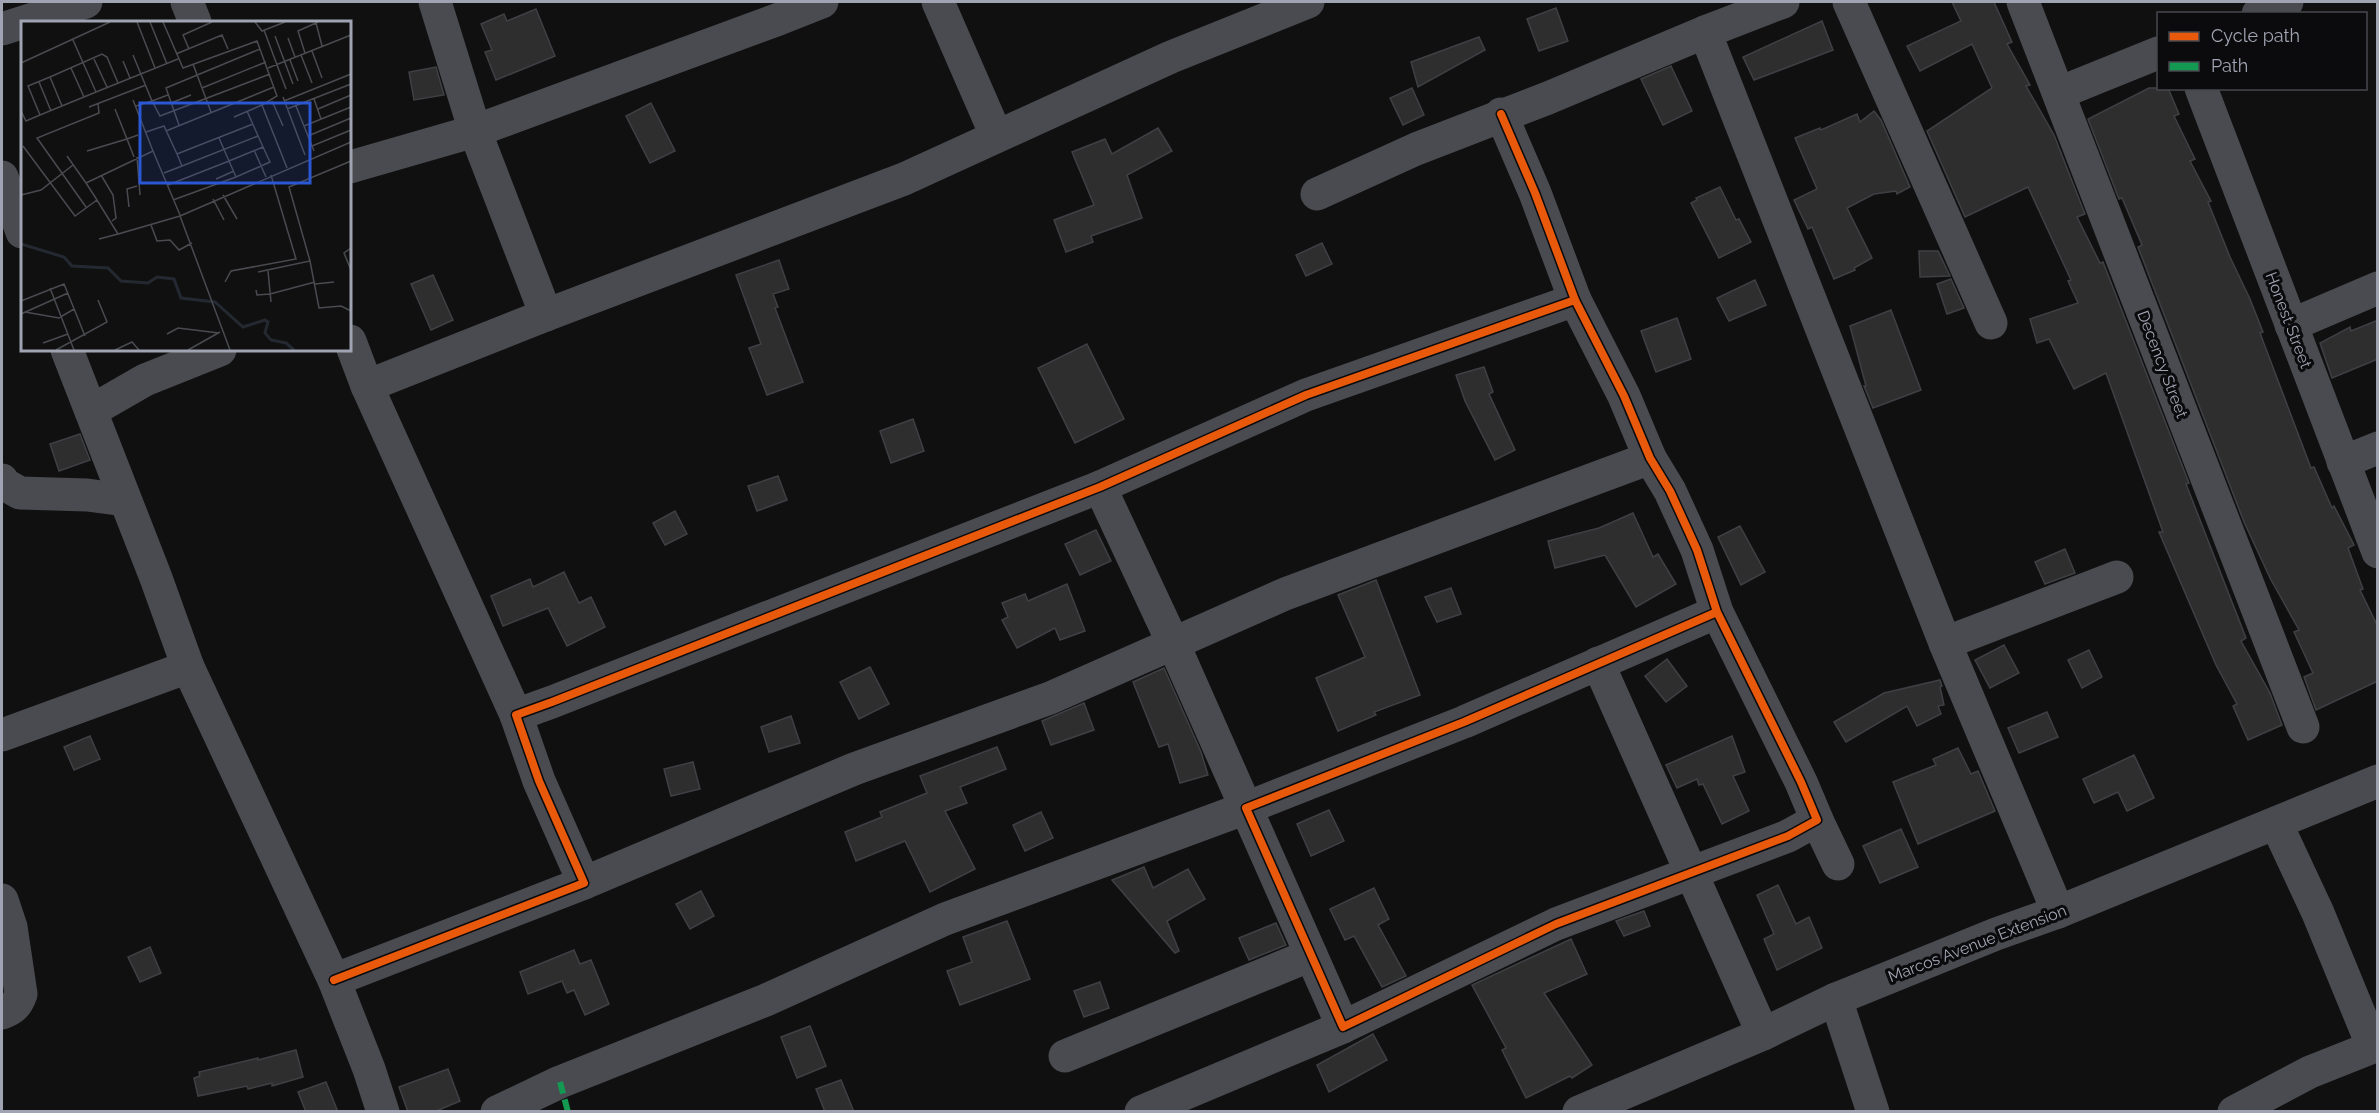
<svg xmlns="http://www.w3.org/2000/svg" width="2379" height="1113" font-family="Raleway,sans-serif">
<style>
.building{fill:#2e2e2f;stroke:#3f4044;stroke-width:1.5}
.lines{fill:none;stroke-linecap:round;stroke-linejoin:round}
.minor{stroke:#4a4b50;stroke-width:33}
.tertiary{stroke:#4a4b50;stroke-width:33}
.quiet{stroke:#139951;stroke-width:6;stroke-dasharray:12 6;stroke-linecap:butt}
.cycleway-casing{stroke:#0b0a0c;stroke-width:11}
.cycleway{stroke:#e8590c;stroke-width:8}
.labels{text-anchor:middle;stroke-width:6;stroke-linejoin:round;paint-order:stroke}
.street-label{font-size:16px;fill:#a0a4b2;stroke:#0b0a0c}
.inset-river{fill:none;stroke:#242931;stroke-width:3}
.inset-road{fill:none;stroke:#4a4b51;stroke-width:1.5}
.view{fill:#2a57d4;fill-opacity:0.15;stroke:#2a57d4;stroke-width:3}
.inset-edge{fill:none;stroke:#a0a4b2;stroke-width:3}
</style>
<rect width="100%" height="100%" fill="#101010"/>
<g class="building">
<path d="M1952 2H1994L2012 42 2007 44 2030 85 2026 86 2054 135 2085 214 2077 217 2100 263 2103 262 2189 483 2186 484 2246 638 2241 641 2270 693 2282 725 2248 740 2233 706 2237 704 2216 665 2159 532H2163L2106 373 2074 389 2049 339 2037 343 2030 319 2078 303 2068 281 2071 280 2028 187 1965 217 1927 131 1992 88 1972 44 1920 71 1907 46 1961 21Z"/>
<path d="M1556 8 1568 41 1539 51 1527 19Z"/>
<path d="M536 9 555 56 496 80 485 52 492 50 481 24 504 14 507 21Z"/>
<path d="M1822 21 1833 50 1754 80 1743 57Z"/>
<path d="M1479 37 1485 50 1418 87 1411 62Z"/>
<path d="M1671 66 1692 111 1663 125 1641 79Z"/>
<path d="M436 67 444 95 414 100 409 72Z"/>
<path d="M1412 88 1424 115 1403 125 1390 98Z"/>
<path d="M2149 88H2168L2179 114 2174 116 2195 159 2190 161 2211 201 2208 202 2230 257 2250 299 2263 332 2260 333 2311 468 2314 467 2332 508 2334 506 2354 545 2348 548 2363 589 2360 590 2378 627V681L2316 710 2304 677 2313 673 2294 632 2299 630 2270 578 2244 522 2138 247 2142 245 2122 198 2119 199 2088 119Z"/>
<path d="M651 103 675 151 650 163 626 116Z"/>
<path d="M1874 111 1881 120 1910 187 1897 194 1896 191 1874 194 1847 208 1872 258 1854 268 1855 270 1834 279 1812 227 1808 229 1794 200 1817 189 1795 138 1820 128 1821 130 1857 114 1860 122Z"/>
<path d="M1158 128 1172 151 1127 175 1142 218 1091 236 1093 242 1066 252 1054 220 1094 205 1072 152 1105 139 1112 154Z"/>
<path d="M1720 187 1736 220 1739 219 1751 242 1719 258 1691 203 1697 200 1696 198Z"/>
<path d="M1322 243 1332 264 1306 276 1296 255Z"/>
<path d="M1919 251H1938L1950 276 1920 277Z"/>
<path d="M779 260 789 289 773 294 778 307 775 308 803 382 767 395 749 348 761 344 736 275Z"/>
<path d="M433 275 453 320 431 330 411 284Z"/>
<path d="M1951 279 1964 308 1947 314 1937 284Z"/>
<path d="M1755 280 1766 305 1729 321 1717 298Z"/>
<path d="M1891 310 1921 390 1873 408 1864 386H1866L1850 326Z"/>
<path d="M1677 318 1691 359 1656 372 1641 331Z"/>
<path d="M2378 320V359L2332 378 2320 343 2350 327 2351 331Z"/>
<path d="M1087 344 1124 419 1075 443 1038 368Z"/>
<path d="M1484 367 1493 392 1489 394 1515 450 1495 460 1465 401 1456 375Z"/>
<path d="M913 419 924 451 891 463 880 431Z"/>
<path d="M80 434 90 460 59 471 50 444Z"/>
<path d="M778 476 787 500 757 511 748 486Z"/>
<path d="M675 511 687 534 665 545 653 523Z"/>
<path d="M1633 513 1653 557 1658 554 1676 584 1636 607 1605 555 1555 568 1548 541 1599 528Z"/>
<path d="M1740 526 1765 572 1741 585 1718 537Z"/>
<path d="M1096 530 1111 561 1080 575 1065 544Z"/>
<path d="M2065 549 2075 573 2045 584 2035 562Z"/>
<path d="M564 572 579 603 591 597 605 627 567 646 548 608 503 626 491 596 530 579 533 587Z"/>
<path d="M1376 580 1420 695 1374 712 1376 715 1338 731 1316 678 1365 657 1338 595Z"/>
<path d="M1067 584 1085 631 1060 640 1055 628 1017 648 1002 620 1008 617 1002 603 1025 594 1028 601Z"/>
<path d="M1451 588 1461 614 1437 622 1425 597Z"/>
<path d="M2004 645 2019 673 1990 688 1975 660Z"/>
<path d="M2089 650 2102 677 2082 688 2068 660Z"/>
<path d="M1667 659 1687 686 1666 702 1645 676Z"/>
<path d="M870 667 889 704 859 719 840 682Z"/>
<path d="M1164 668 1201 752 1208 775 1180 783 1168 744 1159 747 1133 682Z"/>
<path d="M1940 680 1942 686 1940 687 1944 705 1938 706 1941 714 1917 726 1907 706 1846 742 1834 722 1884 693Z"/>
<path d="M1084 703 1094 730 1051 745 1042 721Z"/>
<path d="M2047 712 2058 737 2019 753 2008 728Z"/>
<path d="M791 716 800 743 769 752 761 727Z"/>
<path d="M90 736 100 759 74 770 64 747Z"/>
<path d="M1732 736 1745 772 1733 776 1749 811 1722 824 1703 784 1699 785 1697 779 1677 788 1666 765Z"/>
<path d="M997 747 1006 769 960 787 967 803 945 811 975 869 930 892 905 841 856 861 845 832 882 817 880 812 927 793 920 776Z"/>
<path d="M1958 748 1971 774 1978 771 1995 811 1918 844 1893 782 1936 765 1933 759Z"/>
<path d="M2134 755 2154 798 2127 811 2118 792 2094 803 2083 779Z"/>
<path d="M693 762 700 789 671 796 664 769Z"/>
<path d="M1329 810 1344 841 1311 856 1297 824Z"/>
<path d="M1041 812 1053 838 1025 851 1013 825Z"/>
<path d="M1901 829 1918 867 1880 883 1863 846Z"/>
<path d="M1144 867 1153 888 1188 869 1205 899 1167 921 1179 951 1175 953 1112 880Z"/>
<path d="M1778 885 1796 924 1809 917 1822 948 1777 970 1764 939 1774 934 1757 895Z"/>
<path d="M1374 888 1389 919 1378 925 1406 976 1382 987 1354 936 1345 940 1330 909Z"/>
<path d="M701 891 714 916 690 929 676 904Z"/>
<path d="M1644 911 1650 926 1624 936 1616 921Z"/>
<path d="M1007 921 1030 979 960 1005 947 971 972 962 963 937Z"/>
<path d="M1276 923 1286 945 1249 960 1239 938Z"/>
<path d="M1571 939 1587 974 1544 993 1592 1065 1572 1078 1570 1076 1526 1098 1502 1050 1506 1048 1472 985Z"/>
<path d="M150 947 161 973 140 982 128 957Z"/>
<path d="M574 950 580 964 591 960 609 1004 585 1015 574 990 567 993 562 981 528 994 520 972Z"/>
<path d="M1100 982 1109 1008 1084 1017 1074 991Z"/>
<path d="M810 1026 826 1066 797 1078 781 1037Z"/>
<path d="M1373 1034 1387 1060 1329 1092 1317 1065Z"/>
<path d="M296 1050 303 1077 272 1086V1083L248 1089 247 1086 198 1096 194 1078 200 1076 199 1072 258 1058V1060Z"/>
<path d="M448 1069 460 1101 434 1112H408L399 1087Z"/>
<path d="M841 1080 854 1112H825L816 1089Z"/>
<path d="M326 1082 338 1112H306L298 1092Z"/>
</g>
<g class="lines">
<g class="minor">
<path d="M187 2 195 22"/>
<path d="M435 2 475 131 546 315"/>
<path d="M938 2 996 135"/>
<path d="M1783 2 1705 32 1945 643 2058 912"/>
<path d="M1849 2 1991 323"/>
<path d="M2023 2 2303 727"/>
<path d="M2258 14 2287 2"/>
<path d="M2 29 86 2"/>
<path d="M2201 88 2378 552"/>
<path d="M2059 93 2158 53"/>
<path d="M1501 114 1535 193 1575 300 1624 396 1650 458 1670 491 1697 550 1717 612 1464 722 1246 808 1343 1027 1556 924 1788 836 1817 820 1801 782 1717 612"/>
<path d="M350 167 475 131 779 19 822 2"/>
<path d="M2 177 22 232"/>
<path d="M1317 194 1416 149 1548 98 1705 32"/>
<path d="M2291 325 2378 288"/>
<path d="M350 341 367 386 516 715"/>
<path d="M367 386 546 315 904 179 1171 57 1308 2"/>
<path d="M91 411 145 380 220 350"/>
<path d="M2343 462 2378 448"/>
<path d="M2 480 4 484 20 493 87 495 125 500"/>
<path d="M1945 643 2117 577"/>
<path d="M1598 663 1763 1034"/>
<path d="M188 667 334 980 369 1069 383 1112"/>
<path d="M2 735 188 667 156 578 67 350"/>
<path d="M1817 820 1838 864"/>
<path d="M2276 823 2318 913 2373 1047"/>
<path d="M584 883 854 769 1050 698 1285 594 1650 458"/>
<path d="M2 900 11 927 21 994C17 1005 13 1009 2 1013"/>
<path d="M334 980 584 883 539 781 516 715 552 702 1100 487 1306 395 1575 300"/>
<path d="M1836 999 1873 1112"/>
<path d="M1065 1056 1311 955"/>
<path d="M497 1112 560 1082 766 1000 945 919 1246 808 1173 643 1100 487"/>
<path d="M1141 1112 1343 1027"/>
<path d="M2234 1112 2310 1072 2378 1045"/>
</g>
<path class="tertiary" d="M1579 1112 1763 1034 1836 999 1996 934 2058 912 2378 781"/>
<path class="quiet" d="M560 1082 568 1112"/>
<defs>
<g id="cycleway">
<path d="M1501 114 1535 193 1575 300 1624 396 1650 458 1670 491 1697 550 1717 612 1464 722 1246 808 1343 1027 1556 924 1788 836 1817 820 1801 782 1717 612"/>
<path d="M334 980 584 883 539 781 516 715 552 702 1100 487 1306 395 1575 300"/>
</g>
</defs>
<use href="#cycleway" class="cycleway-casing"/>
<use href="#cycleway" class="cycleway"/>
</g>
<g class="labels">
<g class="street-label">
<text transform="translate(2289 320) rotate(69)" y="6">Honest Street</text>
<text transform="translate(2163 364) rotate(69)" y="6">Decency Street</text>
<text transform="translate(1977 943) rotate(-21)" y="6">Marcos Avenue Extension</text>
</g>
</g>
<g transform="translate(21 21)">
<rect width="330" height="330" fill="#101010"/>
<path class="inset-river" d="M0 223 43 236 51 245 87 247 100 260 127 262 136 256 153 258 160 277 194 281 222 306 244 299 247 301 244 312 250 319 265 322 273 329"/>
<path class="inset-road" d="M116 1 134 47M129 1 146 43M142 1 162 47 236 20 256 75 241 84 266 147M234 1 241 10 264 1M295 2 301 25M243 9 265 68M254 15 272 63M267 17 274 36M168 28 162 14 191 1M291 30 301 57M284 32 277 10 297 1M155 33 201 14 207 28M112 34 131 80 147 74M280 34 291 62M73 38 86 66M269 39 277 60M102 40 109 57M0 42 89 1M172 43 190 91M50 47 63 76M247 47 330 14M29 56 7 65 19 94 75 71 52 19M18 61 30 90M181 67 245 41M75 71 157 38M262 76 284 134M293 78 300 98M251 80 262 105M263 80 330 53M150 82 170 74M41 85 29 56 81 33 86 36 97 62M115 85 131 80 139 95 249 53M275 85 293 130M68 86 125 64M94 88 106 118 117 114M266 88 330 63M297 88 330 74M0 90 5 100 19 94M226 90 242 126 208 140 215 156 249 141 242 126M213 96 241 84M158 104 145 67 239 28M283 105 330 86M145 110 253 66M125 111 143 105 156 133M287 115 330 97M2 125 54 195 76 179 97 213 159 195M291 125 330 109M233 129 245 156M66 130 106 118 113 136M132 130 159 194M46 135 65 162 132 130 112 79M116 136 119 174M161 145 237 115M143 152 161 145 156 133 232 103M80 154 92 174 95 197 91 200M195 158 213 150M65 162 76 179M147 164 208 140 198 117M0 174 20 169 52 144M202 174 216 198M192 178 203 199M152 179 215 156M65 186 16 117 78 92 77 83M108 186 106 168 116 165M130 204 136 220 149 219 158 229 171 222M78 218 97 213M330 227 323 232 330 249M289 240 298 287 320 285 330 290M247 250 250 281M237 251 289 240 268 166 330 140M204 261 210 250 275 238 250 154M294 263 313 261M29 267 53 329M235 269 236 274 249 273M249 273 294 261M0 280 43 263 64 315M4 291 38 297 53 288M0 293 47 272M146 313 157 307 198 312M22 322 47 313M35 329 86 301 77 279M94 329 111 321 118 329M167 329 199 311M209 329 159 195 330 121"/>
<path class="view" d="M119 82H289V162H119Z"/>
<rect width="330" height="330" class="inset-edge"/>
</g>
<rect width="2379" height="1113" fill="none" stroke="#a0a4b2" stroke-width="6"/>
<rect x="2157" y="12" width="210" height="78" fill="#0b0a0c" stroke="#47484e" stroke-width="1.5"/>
<rect x="2169" y="32" width="30" height="9" fill="#e8590c" stroke="#47484e" stroke-width="1.5"/>
<text x="2211" y="42" font-size="18" fill="#a0a4b2">Cycle path</text>
<rect x="2169" y="62" width="30" height="9" fill="#139951" stroke="#47484e" stroke-width="1.5"/>
<text x="2211" y="72" font-size="18" fill="#a0a4b2">Path</text>
</svg>
